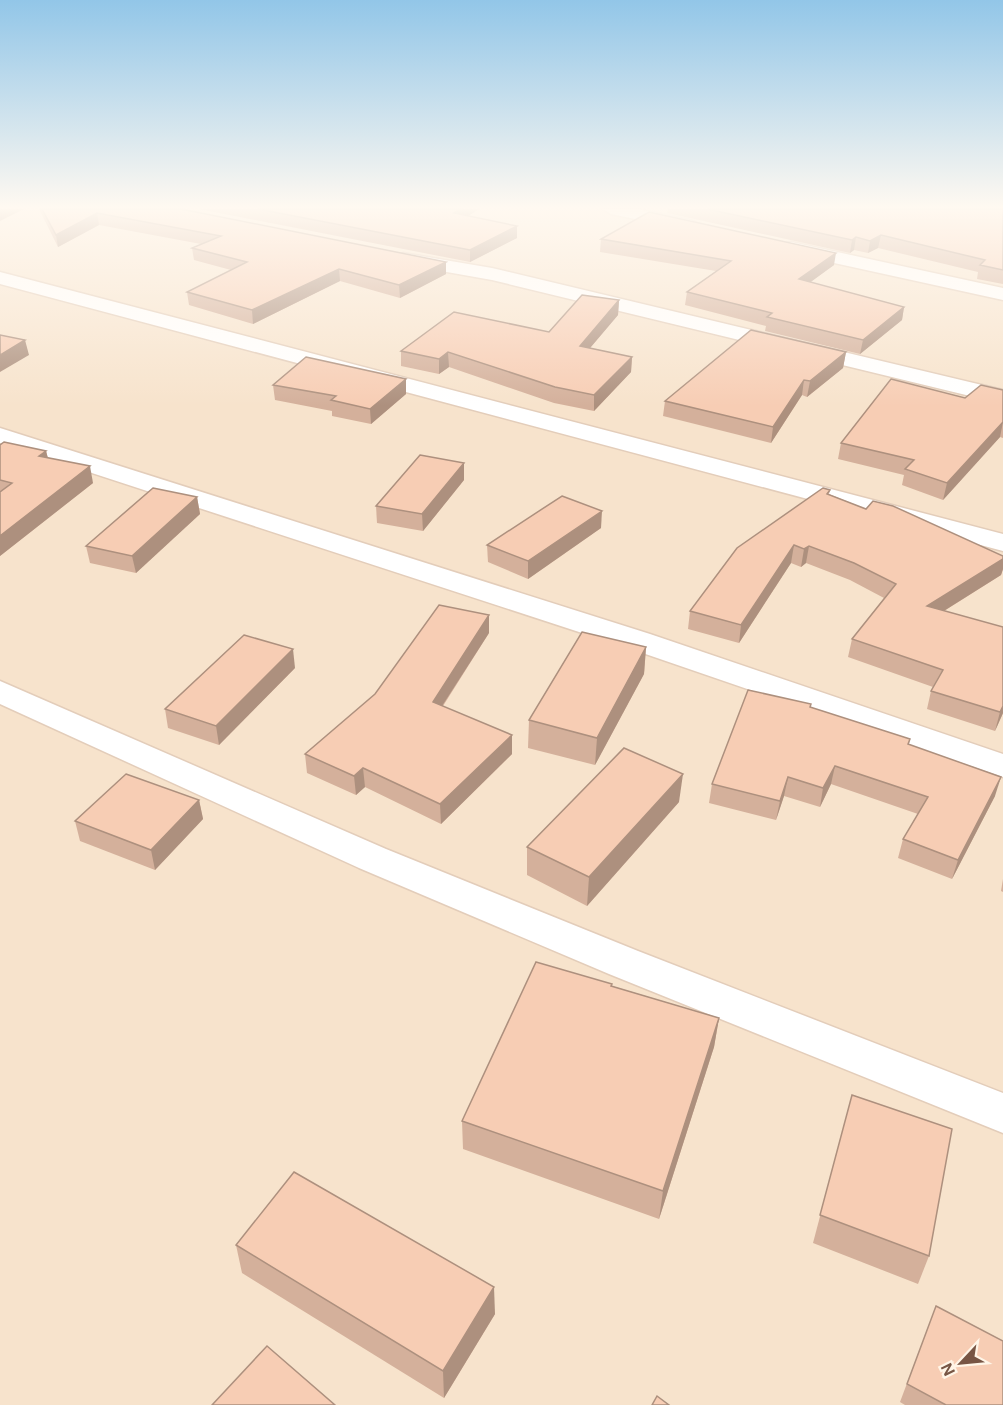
<svg xmlns="http://www.w3.org/2000/svg" width="1003" height="1405" viewBox="0 0 1003 1405" font-family="'DM Sans',sans-serif">
<rect width="100%" height="100%" fill="#fff1df"/>
<rect fill="#f7e3cc" x="0" y="209" width="1003" height="1196"/>
<g fill="none" stroke-linecap="round" stroke-linejoin="round">
<g stroke="#e3cdba" stroke-width="3">
<g id="minor">
<polygon points="603,209 638,209 694,221 697,225 688,230 611,214"/>
<polygon points="791,242 1003,288 1003,300 784,252 782,248 784,244"/>
<polygon points="403,253 492,268 1003,390 1003,404 492,280 396,263 394,259"/>
<polygon points="0,272 1003,534 1003,551 0,284"/>
<polygon points="0,428 650,634 1003,754 1003,777 628,648 0,443"/>
<polygon points="0,681 386,849 638,951 1003,1093 1003,1133 609,974 359,868 0,704"/>
</g>
</g>
<use href="#minor" fill="#fff" fill-rule="evenodd"/>
</g>
<g fill="#d4b09b">
<polygon points="39,209 181,209 446,262 446,274 400,298 340,281 253,324 189,305 187,292 231,270 194,260 192,248 201,244 99,225 58,247"/>
<polygon points="199,209 479,209 468,216 517,226 517,238 470,262"/>
<polygon points="668,209 1003,209 1003,284 977,279 978,272 878,248 868,253 854,250 850,253 667,213"/>
<polygon points="601,239 834,265 810,282 904,307 902,320 860,354 765,331 766,326 685,305 687,292 716,271 600,252"/>
<polygon points="619,300 618,315 590,348 632,357 631,372 594,411 554,403 449,367 439,374 401,366 401,351 549,332"/>
<polygon points="846,352 843,368 807,397 802,395 771,443 663,416 665,401"/>
<polygon points="273,385 406,394 371,424 332,416 332,411 275,400"/>
<polygon points="1003,390 1003,438 1000,437 943,500 902,485 904,475 838,459 841,443 965,398"/>
<polygon points="0,445 46,451 48,458 93,483 0,556"/>
<polygon points="464,480 423,531 377,523 376,506"/>
<polygon points="830,490 829,494 866,509 1003,556 1003,569 1001,575 944,611 1003,627 1003,713 995,731 927,709 931,691 933,687 848,657 852,639 884,598 850,580 806,563 801,567 791,563 739,643 688,629 690,611"/>
<polygon points="197,497 200,514 136,573 90,563 86,546"/>
<polygon points="601,528 528,579 488,562 487,545"/>
<polygon points="489,633 443,706 512,754 441,824 365,787 356,795 307,773 305,754"/>
<polygon points="646,647 644,674 595,765 528,748 529,720"/>
<polygon points="295,668 219,745 168,728 165,709"/>
<polygon points="810,707 910,739 909,744 995,796 952,879 898,858 903,839 918,814 831,784 820,807 784,796 776,820 709,803 712,784"/>
<polygon points="199,800 203,819 155,870 80,841 75,821"/>
<polygon points="679,802 587,906 527,875 527,847"/>
<polygon points="1003,879 1003,892 1001,891"/>
<polygon points="612,984 612,986 719,1018 714,1047 659,1219 463,1149 462,1121"/>
<polygon points="852,1095 929,1256 918,1284 813,1243"/>
<polygon points="236,1245 495,1314 444,1398 242,1273"/>
<polygon points="936,1306 1003,1405 905,1405 900,1402"/>
</g>
<g fill="#ad907e">
<polygon points="0,209 24,209 0,221"/>
<polygon points="460,209 479,209 454,225 454,213"/>
<polygon points="97,213 99,225 58,247 56,235"/>
<polygon points="517,226 517,238 470,262 470,250"/>
<polygon points="881,235 878,248 868,253 870,241"/>
<polygon points="856,237 854,250 850,253 852,240"/>
<polygon points="836,253 834,265 797,292 799,279"/>
<polygon points="446,262 446,274 400,298 399,285"/>
<polygon points="339,269 340,281 253,324 252,310"/>
<polygon points="619,300 618,315 579,361 580,346"/>
<polygon points="904,307 902,320 860,354 863,340"/>
<polygon points="25,340 29,355 0,372 0,355"/>
<polygon points="448,352 449,367 439,374 439,359"/>
<polygon points="846,352 843,368 807,397 810,381"/>
<polygon points="632,357 631,372 594,411 594,395"/>
<polygon points="406,379 406,394 371,424 370,409"/>
<polygon points="804,380 802,395 771,443 773,427"/>
<polygon points="1003,422 1000,437 943,500 947,483"/>
<polygon points="46,451 50,467 39,456"/>
<polygon points="464,463 464,480 423,531 422,514"/>
<polygon points="90,466 93,483 0,556 0,536"/>
<polygon points="197,497 200,514 136,573 132,556"/>
<polygon points="602,511 601,528 528,579 528,561"/>
<polygon points="794,545 791,563 739,643 741,625"/>
<polygon points="809,546 806,563 801,567 804,549"/>
<polygon points="1003,559 1003,569 1001,575 923,624 927,606"/>
<polygon points="489,615 489,633 433,720 433,702"/>
<polygon points="646,647 644,674 595,765 597,738"/>
<polygon points="293,649 295,668 219,745 216,726"/>
<polygon points="1003,706 1003,713 995,731 1000,712"/>
<polygon points="512,735 512,754 441,824 440,804"/>
<polygon points="835,766 831,784 820,807 823,788"/>
<polygon points="363,768 365,787 356,795 354,776"/>
<polygon points="683,774 679,802 587,906 589,877"/>
<polygon points="788,777 784,796 776,820 780,801"/>
<polygon points="1001,777 995,796 952,879 958,860"/>
<polygon points="199,800 203,819 155,870 151,850"/>
<polygon points="719,1018 714,1047 659,1219 663,1191"/>
<polygon points="494,1287 495,1314 444,1398 443,1371"/>
</g>
<g fill="#f7cdb4" stroke="#ad907e" stroke-width="1.5">
<polygon points="42,209 181,209 446,262 399,285 339,269 252,310 187,292 247,262 192,248 221,236 97,213 56,235"/>
<polygon points="258,209 460,209 454,213 517,226 470,250"/>
<polygon points="707,209 1003,209 1003,270 980,265 985,260 881,235 870,241 856,237 852,240"/>
<polygon points="649,212 836,253 799,279 904,307 863,340 767,317 772,313 687,292 731,261 601,239"/>
<polygon points="582,295 619,300 580,346 632,357 594,395 555,387 448,352 439,359 401,351 454,312 549,332"/>
<polygon points="751,330 846,352 810,381 804,380 773,427 665,401"/>
<polygon points="0,335 25,340 0,355"/>
<polygon points="306,357 406,379 370,409 331,400 336,396 273,385"/>
<polygon points="891,379 965,398 981,385 1003,390 1003,422 947,483 905,469 914,460 841,443"/>
<polygon points="4,442 46,451 39,456 90,466 0,536 0,492 12,483 0,480 0,445"/>
<polygon points="420,455 464,463 422,514 376,506"/>
<polygon points="153,488 197,497 132,556 86,546"/>
<polygon points="823,488 830,490 827,494 866,509 873,501 893,506 1003,556 1003,559 927,606 1003,627 1003,706 1000,712 931,691 943,670 852,639 896,584 854,563 809,546 804,549 794,545 741,625 690,611 737,548"/>
<polygon points="562,496 602,511 528,561 487,545"/>
<polygon points="439,605 489,615 433,702 512,735 440,804 363,768 354,776 305,754 375,694"/>
<polygon points="582,632 646,647 597,738 529,720"/>
<polygon points="244,635 293,649 216,726 165,709"/>
<polygon points="748,690 811,704 810,707 910,739 908,744 1001,777 958,860 903,839 928,797 835,766 823,788 788,777 780,801 712,784"/>
<polygon points="624,748 683,774 589,877 527,847"/>
<polygon points="126,774 199,800 151,850 75,821"/>
<polygon points="536,962 612,984 611,986 719,1018 663,1191 462,1121"/>
<polygon points="852,1095 952,1129 929,1256 820,1215"/>
<polygon points="294,1172 494,1287 443,1371 236,1245"/>
<polygon points="936,1306 1003,1341 1003,1405 946,1405 907,1384"/>
<polygon points="267,1346 335,1405 212,1405"/>
<polygon points="657,1396 669,1405 652,1405"/>
</g>
<linearGradient id="sky" x2="0" y2="1"><stop stop-color="#92c6e8"/><stop offset="0.51" stop-color="#fff9f1"/><stop offset="1" stop-color="#fff9f1" stop-opacity="0"/></linearGradient>
<rect width="1003" height="406" fill="url(#sky)"/>
<g transform="translate(961 1363) rotate(244)" stroke="#fff5e7" stroke-width="4.5" paint-order="stroke">
<path d="M0-4.5L10 22L0 15L-10 22Z" fill="#775544"/>
<text y="-9" font-size="16" font-weight="bold" text-anchor="middle" fill="#775544">N</text>
</g>
</svg>
